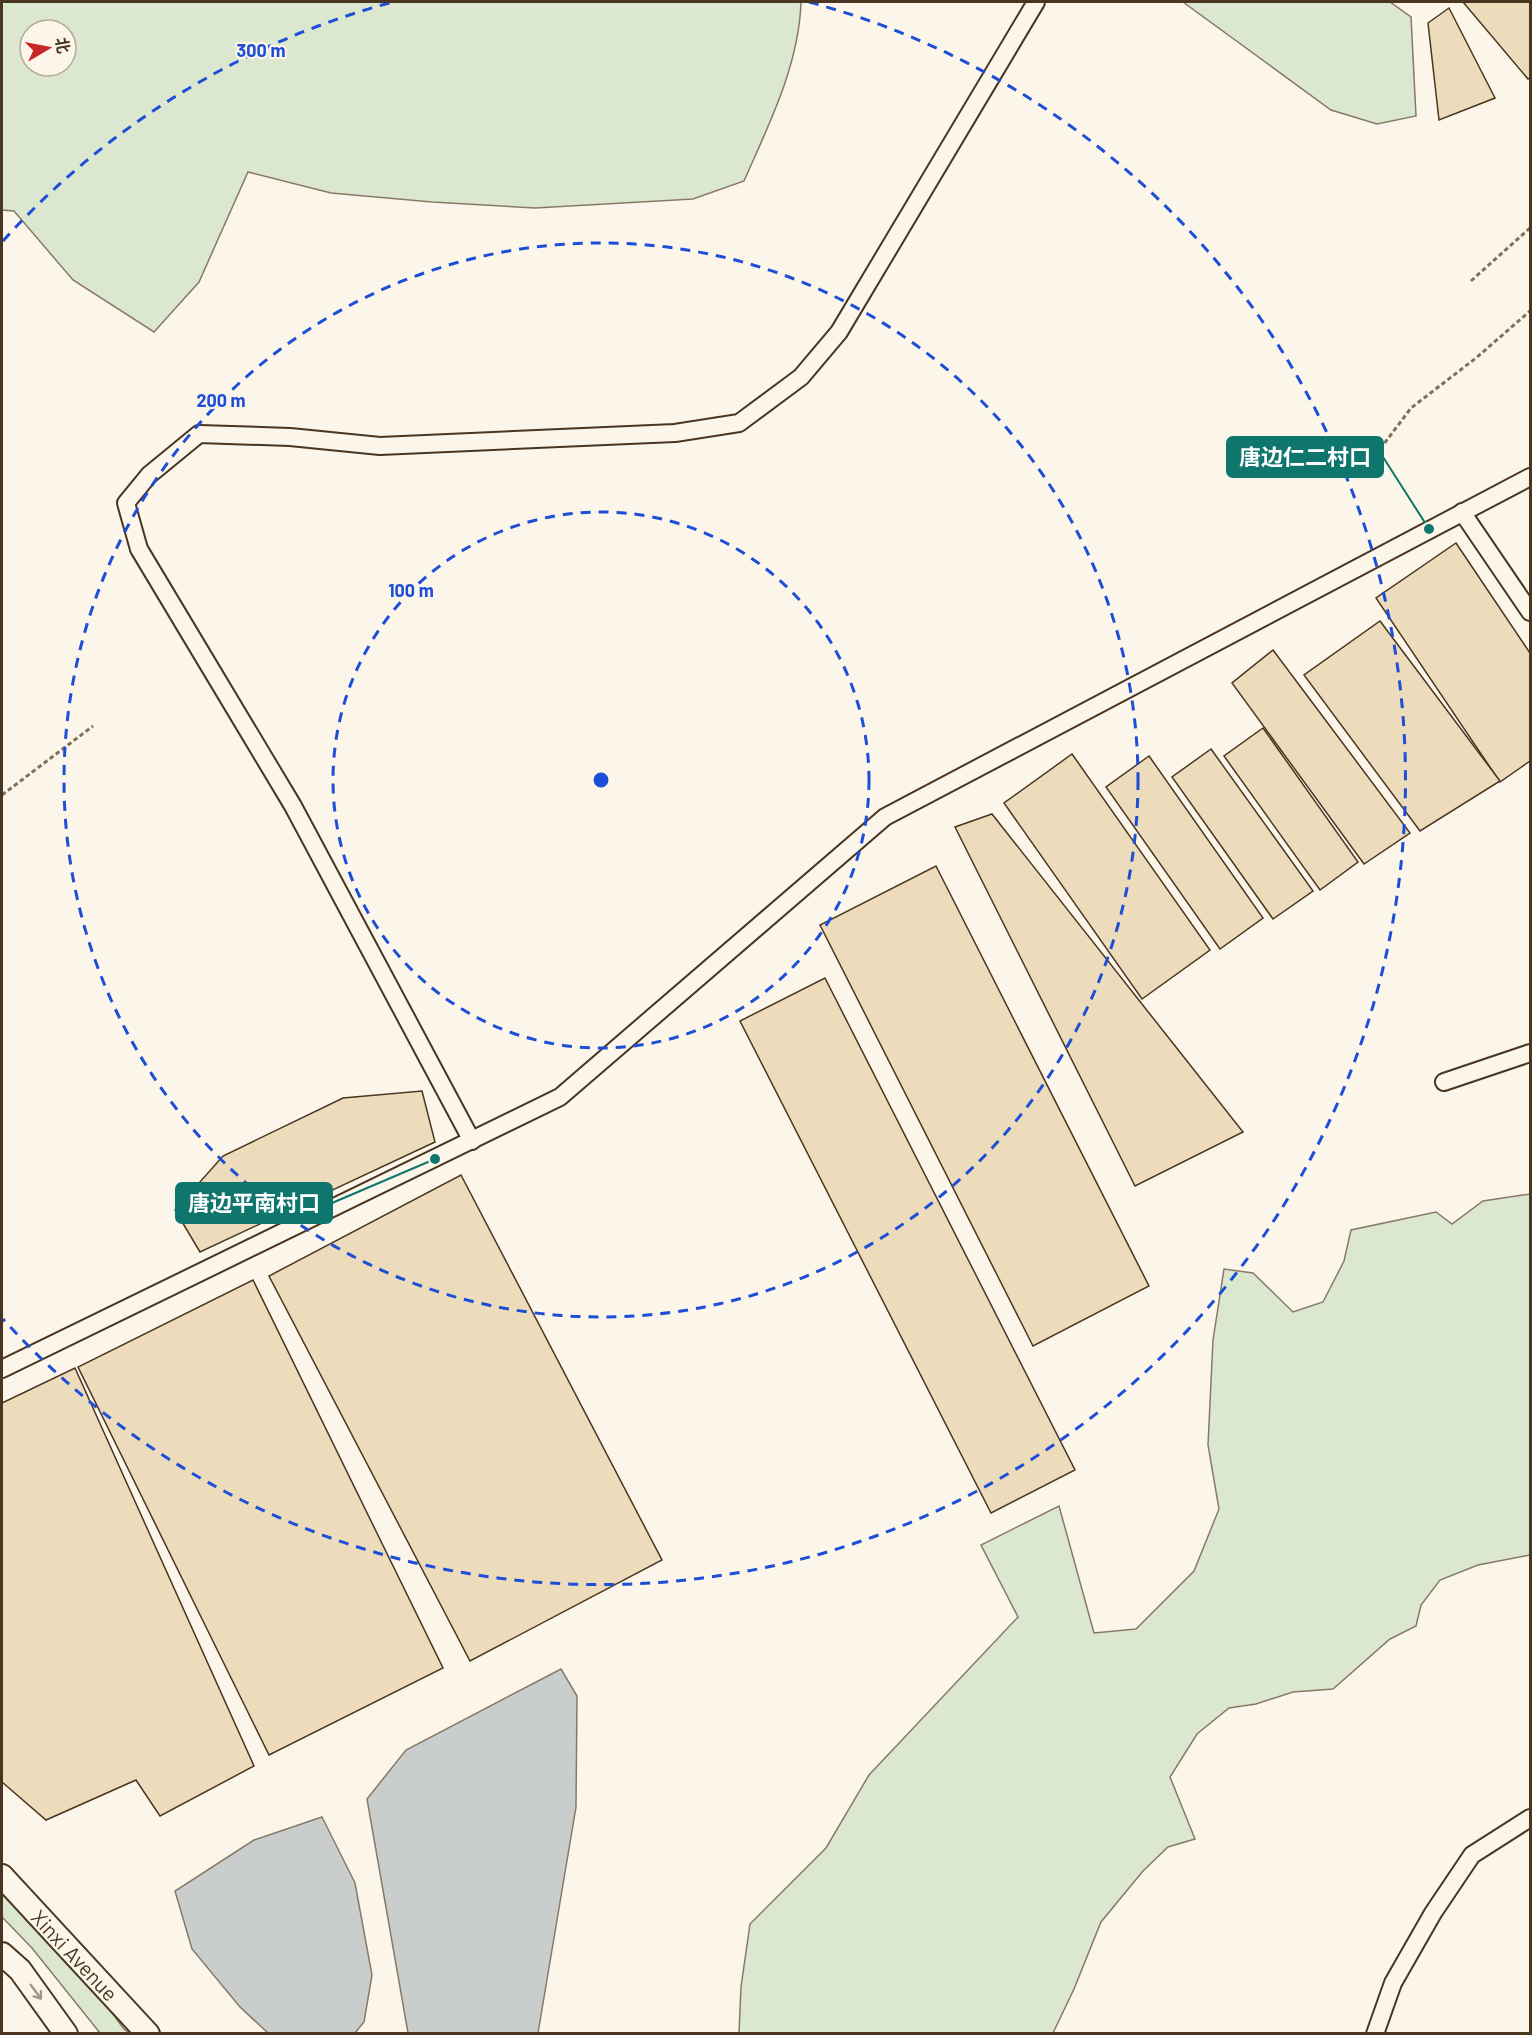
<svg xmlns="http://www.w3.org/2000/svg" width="1532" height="2035" viewBox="0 0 1532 2035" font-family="Barlow,'Noto Sans SC',sans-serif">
<rect width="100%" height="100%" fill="#fbf6e9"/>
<g fill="#dce7d0" stroke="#887966" stroke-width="1.5" fill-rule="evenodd">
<path d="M2,2h799c-2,63 -32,122 -57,179l-51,18 -158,9 -103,-6 -101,-9 -83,-21 -49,110 -45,50 -81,-52 -59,-69 -12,-1zM30,30h36v36h-36z"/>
<polygon points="1183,2 1390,2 1411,17 1416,116 1377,124 1331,110"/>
<polygon points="1530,1194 1530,1555 1478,1565 1440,1580 1421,1605 1416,1626 1390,1639 1333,1689 1293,1692 1256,1704 1229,1708 1197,1734 1170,1777 1195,1839 1168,1847 1143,1871 1101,1922 1074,1989 1053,2033 739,2033 741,1987 750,1924 826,1848 869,1775 1018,1617 981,1545 1059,1506 1094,1633 1136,1629 1194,1571 1219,1509 1208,1445 1213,1340 1224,1269 1253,1273 1293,1312 1323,1302 1344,1261 1351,1230 1436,1212 1452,1224 1483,1201"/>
<polygon points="2,1894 47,1937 68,1965 87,1983 111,2011 123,2028 129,2033 100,2033 32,1948 2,1917"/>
</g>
<g fill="#c9cecd" stroke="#887966" stroke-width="1.5">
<polygon points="561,1669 577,1696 576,1807 538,2033 408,2033 367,1799 406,1750"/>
<polygon points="322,1817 355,1883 372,1975 364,2022 355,2033 268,2033 240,2007 192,1949 175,1891 254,1840"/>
</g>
<g fill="#ecdcbc" stroke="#4a3520" stroke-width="1.5">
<polygon points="1463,2 1530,2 1530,78 1528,79"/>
<polygon points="1449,8 1495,98 1439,120 1428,23"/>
<polygon points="1456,543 1530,653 1530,761 1500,782 1376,598"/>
<polygon points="1380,621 1500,781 1420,831 1304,675"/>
<polygon points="1273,650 1410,833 1364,864 1232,683"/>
<polygon points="1263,728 1358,862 1320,890 1224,756"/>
<polygon points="1211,749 1313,891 1273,919 1172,777"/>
<polygon points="1072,754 1210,950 1142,999 1004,803"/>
<polygon points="1149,756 1263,918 1220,949 1106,787"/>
<polygon points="992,814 1243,1132 1135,1186 955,827"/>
<polygon points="936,866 1149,1286 1033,1346 820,925"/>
<polygon points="825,978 1075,1470 991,1513 740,1021"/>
<polygon points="422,1091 435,1142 200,1252 175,1210 223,1156 343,1098"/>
<polygon points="461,1175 662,1560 470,1661 269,1276"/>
<polygon points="253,1280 443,1668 269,1755 78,1367"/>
<polygon points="75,1368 254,1766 160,1816 136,1780 46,1820 2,1782 2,1403"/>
</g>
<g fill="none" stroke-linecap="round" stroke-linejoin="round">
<g stroke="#4a3520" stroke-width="20">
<g id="street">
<polyline points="1462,512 1530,612"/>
<polyline points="1444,1082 1530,1053"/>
<polyline points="472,1141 293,806 139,549 126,503 149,475 199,434 290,437 380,446 675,433 739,423 801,377 839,332 1036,2"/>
<polyline points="2,1369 560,1097 885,817 1530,477"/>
<polyline points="1375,2034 1393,1983 1433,1913 1472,1855 1530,1818"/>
</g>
</g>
<g stroke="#4a3520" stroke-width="26">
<g id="secondary">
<polyline points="2,1876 148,2034"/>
<polyline points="2,1954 20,1970 66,2034"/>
</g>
</g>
<g stroke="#7f6f5c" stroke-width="3" stroke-dasharray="4.5 3" stroke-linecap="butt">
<polyline points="1471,281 1530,228"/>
<polyline points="1362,473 1411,408 1476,358 1530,311"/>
<polyline points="2,795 93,726"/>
</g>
<use href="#street" stroke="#fbf6e9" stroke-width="16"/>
<use href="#secondary" stroke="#fbf6e9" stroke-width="22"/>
</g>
<defs><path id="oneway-shaft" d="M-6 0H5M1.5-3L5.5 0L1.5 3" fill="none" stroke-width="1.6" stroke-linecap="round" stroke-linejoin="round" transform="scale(1.5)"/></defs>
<use stroke="#a29684" href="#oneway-shaft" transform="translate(36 1992) rotate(54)"/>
<g fill="none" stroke="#1d4ed8" stroke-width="3" stroke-dasharray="10 8">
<circle cx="601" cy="780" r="268"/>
<circle cx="601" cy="780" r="537"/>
<path d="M3 241A805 805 0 0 1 393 2M809 2A805 805 0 1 1 3 1319"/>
</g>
<g text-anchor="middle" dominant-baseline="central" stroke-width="4.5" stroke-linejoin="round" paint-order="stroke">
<g font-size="21" fill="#4a3520" stroke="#fbf6e9">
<text transform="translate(75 1955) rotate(47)">Xinxi Avenue</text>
</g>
</g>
<circle cx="601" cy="780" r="9" fill="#1d4ed8" stroke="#fbf6e9" stroke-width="3"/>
<g font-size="18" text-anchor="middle" font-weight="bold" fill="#1d4ed8" stroke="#fbf6e9" stroke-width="4.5" stroke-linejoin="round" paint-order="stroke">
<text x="261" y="57">300 m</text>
<text x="221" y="407">200 m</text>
<text x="411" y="597">100 m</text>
</g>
<path fill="none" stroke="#0f766e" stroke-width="2" d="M1429 529L1383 457M435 1159L332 1203"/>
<g fill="#0f766e" stroke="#fbf6e9" stroke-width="2">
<circle cx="1429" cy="529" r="6"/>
<circle cx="435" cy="1159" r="6"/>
</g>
<g fill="#0f766e" stroke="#0f766e" stroke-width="2">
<rect x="1227" y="437" width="156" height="40" rx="6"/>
<rect x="176" y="1183" width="156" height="40" rx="6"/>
</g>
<g font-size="22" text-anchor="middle" font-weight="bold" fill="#fff">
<text x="1305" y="465">唐边仁二村口</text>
<text x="254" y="1211">唐边平南村口</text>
</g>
<rect width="1532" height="2035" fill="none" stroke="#4a3520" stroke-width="6"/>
<g transform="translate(48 48) rotate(80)"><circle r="28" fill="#fbf6e9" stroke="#b4a999" stroke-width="1.5"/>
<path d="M0-4.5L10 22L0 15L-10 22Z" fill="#c62828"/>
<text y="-9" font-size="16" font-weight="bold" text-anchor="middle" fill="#4a3520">北</text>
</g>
</svg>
